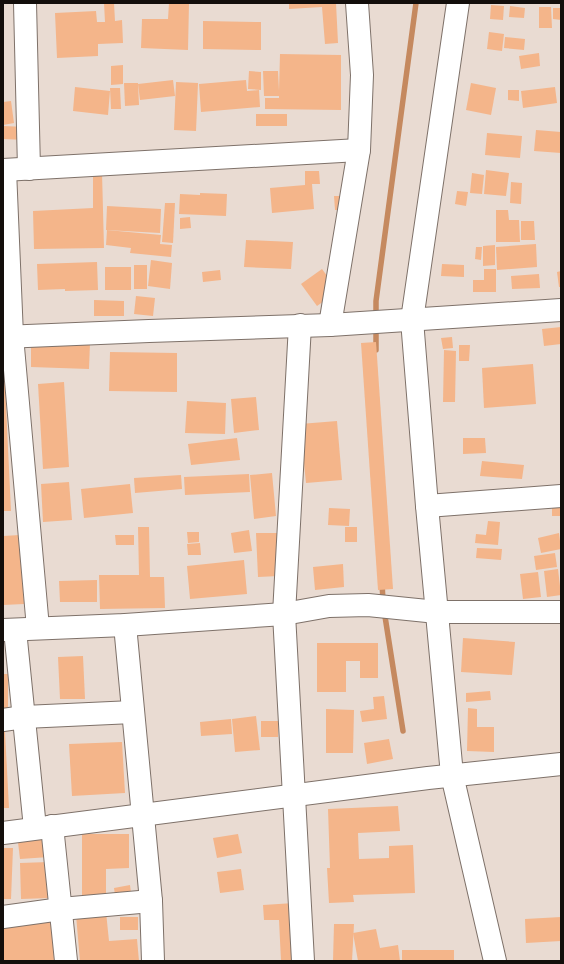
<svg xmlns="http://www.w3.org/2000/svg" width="564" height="964" viewBox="0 0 564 964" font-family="'DejaVu Sans',sans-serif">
<rect width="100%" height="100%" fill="#e9dbd2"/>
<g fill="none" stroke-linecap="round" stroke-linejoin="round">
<g stroke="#c5895f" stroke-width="5.5">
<polyline points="376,318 376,301 416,3"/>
<polyline points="376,327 376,350"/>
<polyline points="382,582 383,602"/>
<polyline points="384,610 403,731"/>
</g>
</g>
<g fill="#f4b58a">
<polygon points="104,3 114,3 115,21 122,20 123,43 98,44 98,56 57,58 55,13 96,11 97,22 105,22"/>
<polygon points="169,3 189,3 188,50 141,48 142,19 168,19"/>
<polygon points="289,3 336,3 338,43 325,44 322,7 289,9"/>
<polygon points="491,5 504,6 503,20 490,19"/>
<polygon points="510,6 525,8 524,18 509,17"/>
<polygon points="539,7 551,7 552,28 539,28"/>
<polygon points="553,8 561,8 561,20 553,19"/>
<polygon points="203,21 261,22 261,50 203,49"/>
<polygon points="489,32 504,34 502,51 487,49"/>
<polygon points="505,37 525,39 524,50 504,48"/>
<polygon points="539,53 540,66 521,69 519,56"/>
<polygon points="280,54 341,55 341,110 265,109 265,98 279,98 279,96 264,96 263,71 278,71 279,91"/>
<polygon points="123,65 123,84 111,85 111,66"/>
<polygon points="249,71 261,72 261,90 248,89"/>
<polygon points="173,80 175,96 140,100 138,84"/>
<polygon points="246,80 247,91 259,90 260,107 201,112 199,84"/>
<polygon points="176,82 198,83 196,131 174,130"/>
<polygon points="124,83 138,83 139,105 125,106"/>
<polygon points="471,83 496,88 491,115 466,110"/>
<polygon points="75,87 110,91 108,115 73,111"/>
<polygon points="555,87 557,103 523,108 521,91"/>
<polygon points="110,88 120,88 121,109 111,109"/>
<polygon points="508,90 519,90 519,101 508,100"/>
<polygon points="11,101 14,123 3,125 3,102"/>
<rect x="256" y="114" width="31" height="12"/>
<polygon points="3,126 26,127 26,140 3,139"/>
<polygon points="536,130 561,132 561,153 534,151"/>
<polygon points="487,133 522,136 520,158 485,155"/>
<polygon points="486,170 509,173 506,196 484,194"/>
<polygon points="305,171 319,171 320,184 312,184 314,209 272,213 270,188 305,185"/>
<polygon points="93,172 102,172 104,248 34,249 33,211 93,208"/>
<polygon points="472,173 484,175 482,194 470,193"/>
<polygon points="511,182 522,183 521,204 510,203"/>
<polygon points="457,191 468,192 466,206 455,204"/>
<polygon points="200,193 227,194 226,216 179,214 180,194 200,195"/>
<polygon points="334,196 344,196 344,210 335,210"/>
<polygon points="165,203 175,203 173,243 162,242"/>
<polygon points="107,206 161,209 160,233 106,230"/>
<polygon points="496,210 508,210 509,220 519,220 520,242 496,242"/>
<polygon points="190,217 191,228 180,229 180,218"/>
<polygon points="521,221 534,221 535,240 521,240"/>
<polygon points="107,230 161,235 160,244 172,245 171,257 130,253 131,248 106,245"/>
<polygon points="246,240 293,242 291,269 244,267"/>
<polygon points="536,244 537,267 497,270 496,247"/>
<polygon points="495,245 495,265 483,266 483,246"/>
<polygon points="476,247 482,247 481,260 475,259"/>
<polygon points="151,260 172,263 170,289 148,286"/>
<polygon points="97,262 98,290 65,291 65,289 38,290 37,264"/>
<polygon points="442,264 464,265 464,277 441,276"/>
<rect x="134" y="265" width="13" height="24"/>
<rect x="105" y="267" width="26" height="23"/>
<polygon points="322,269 338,291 317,306 301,284"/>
<polygon points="484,269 496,269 496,292 473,292 473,280 484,280"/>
<polygon points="220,270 221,280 203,282 202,272"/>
<polygon points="561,271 561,287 559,287 557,272"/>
<polygon points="539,274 540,288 512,289 511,276"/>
<polygon points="136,296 155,298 153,316 134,314"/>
<polygon points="94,300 124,301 124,316 94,316"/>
<polygon points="561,327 561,344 544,346 542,329"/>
<polygon points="452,337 453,348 443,349 441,338"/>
<polygon points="31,342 90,343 89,369 31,367"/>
<polygon points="376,342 393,589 378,590 361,343"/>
<polygon points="459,345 470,345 469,361 459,361"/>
<polygon points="444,350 456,351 455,402 443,402"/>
<polygon points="110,352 177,353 177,392 109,391"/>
<polygon points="3,363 4,363 11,511 3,511"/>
<polygon points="533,364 536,404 484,408 482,368"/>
<polygon points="64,382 69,467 43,469 38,384"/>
<polygon points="256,397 259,430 234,433 231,399"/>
<polygon points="187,401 226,403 225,434 185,433"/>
<polygon points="337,421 342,480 306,483 300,424"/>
<polygon points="237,438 240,460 191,465 188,444"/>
<polygon points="463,438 485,438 486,453 463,454"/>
<polygon points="482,461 524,465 522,479 480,476"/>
<polygon points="272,473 276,516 254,519 250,475"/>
<polygon points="249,474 250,492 185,495 184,477"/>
<polygon points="181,475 182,489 135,493 134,478"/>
<polygon points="69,482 72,520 43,522 41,484"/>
<polygon points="130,484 133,513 84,518 81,489"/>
<rect x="552" y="504" width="9" height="12"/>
<polygon points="329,508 350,509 349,526 328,525"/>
<polygon points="488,521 500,522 498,545 475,543 476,534 486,535"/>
<polygon points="138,527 149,527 150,577 164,577 165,608 100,609 99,575 139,575"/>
<rect x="345" y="527" width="12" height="15"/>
<polygon points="249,530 252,551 234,553 231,533"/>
<polygon points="187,532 199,532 199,542 188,543"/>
<polygon points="256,533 278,533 279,576 258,577"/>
<polygon points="559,533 561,549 541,553 538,538"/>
<polygon points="20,535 24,604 3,605 3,536"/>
<polygon points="115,535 134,535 134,545 116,545"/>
<polygon points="200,543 201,555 188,555 187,544"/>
<polygon points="477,548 502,549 501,560 476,558"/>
<polygon points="555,553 557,567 536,570 534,556"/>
<polygon points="244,560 247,594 190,599 187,566"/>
<polygon points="343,564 344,587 315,590 313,567"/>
<polygon points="558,569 561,595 547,597 544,571"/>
<polygon points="538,572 541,597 523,599 520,574"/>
<polygon points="97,580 97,602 60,602 59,581"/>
<polygon points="463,638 515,642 512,675 461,672"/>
<polygon points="317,643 378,643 378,678 360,678 360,661 346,661 346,692 317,692"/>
<polygon points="83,656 85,699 60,699 58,657"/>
<rect x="3" y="674" width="5" height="38"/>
<polygon points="490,691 491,700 466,702 466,693"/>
<polygon points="384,696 387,719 362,722 360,711 374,709 373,697"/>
<polygon points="468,708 477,709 477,727 494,727 494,752 467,751"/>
<polygon points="326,709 354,710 353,753 326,753"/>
<polygon points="256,716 260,750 235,752 232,719"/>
<polygon points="231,719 232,734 201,736 200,722"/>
<rect x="261" y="721" width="17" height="16"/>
<polygon points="3,732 5,732 9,808 3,808"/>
<polygon points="389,739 393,759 367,764 364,743"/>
<polygon points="122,742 125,793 72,796 69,744"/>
<polygon points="398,806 400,831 358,833 359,859 389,858 389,846 413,845 415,893 353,895 354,902 329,903 327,868 330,868 328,809"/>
<polygon points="47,832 49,857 20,859 17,834"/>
<polygon points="82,834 129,834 129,868 106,869 106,896 82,895"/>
<polygon points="238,834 242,853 217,858 213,838"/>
<polygon points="3,848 13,848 11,899 3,899"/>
<polygon points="49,862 50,898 21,899 20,863"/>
<polygon points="241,869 244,890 220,893 217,872"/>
<polygon points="130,885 131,893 115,895 114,888"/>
<polygon points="294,903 292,961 281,961 279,920 264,920 263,905"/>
<polygon points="106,912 109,941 137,939 139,961 80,961 76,915"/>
<rect x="120" y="917" width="18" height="13"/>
<polygon points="561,917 561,941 526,943 525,919"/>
<polygon points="52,919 54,961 3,961 3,921"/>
<polygon points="334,924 354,924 352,961 333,961"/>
<polygon points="376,929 380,948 398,945 400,961 358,961 353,933"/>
<rect x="402" y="950" width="52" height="11"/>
</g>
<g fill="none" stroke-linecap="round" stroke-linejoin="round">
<g stroke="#7e7169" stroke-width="24">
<g id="minor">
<polyline points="25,3 29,169"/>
<polyline points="458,3 412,320 427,506 452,775 495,961"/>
<polyline points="3,170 359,150"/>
<polyline points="5,170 12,336 38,628"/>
<polyline points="300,325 284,614 303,961"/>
<polyline points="330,325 359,150 362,75 357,3"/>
<polyline points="3,337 149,331 330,325 561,310"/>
<polyline points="427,506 561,496"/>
<polyline points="125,625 151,901 153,961"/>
<polyline points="3,630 125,625 284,614 329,606 368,605 437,612 561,612"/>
<polyline points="15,630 35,828"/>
<polyline points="3,720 24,717 133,712"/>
<polyline points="52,826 66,961"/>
<polyline points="3,917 61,909 151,901"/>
</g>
</g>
<g stroke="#7e7169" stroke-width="24">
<polyline id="primary" points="3,833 428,778 561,764"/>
</g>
<use href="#minor" stroke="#fff" stroke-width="22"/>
<use href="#primary" stroke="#fff" stroke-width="22"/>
</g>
<rect width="564" height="964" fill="none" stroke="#130e0b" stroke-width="8"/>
</svg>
